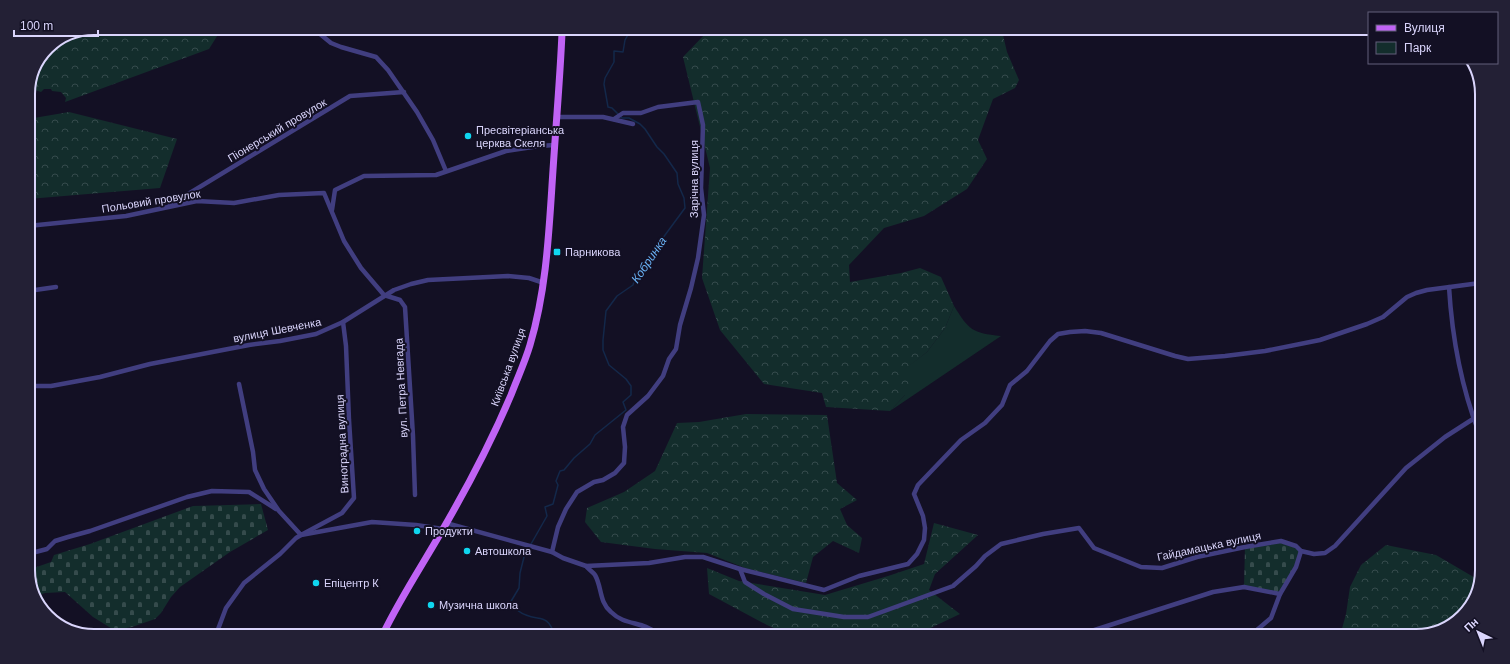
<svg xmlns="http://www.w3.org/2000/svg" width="1510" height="664" viewBox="0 0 1510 664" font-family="Arial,sans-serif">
<defs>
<pattern id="forest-crowns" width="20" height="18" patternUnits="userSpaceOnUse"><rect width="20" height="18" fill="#132d2c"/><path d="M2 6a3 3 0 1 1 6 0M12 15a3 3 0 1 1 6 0" fill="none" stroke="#354b4c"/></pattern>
<pattern id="cemetery-stones" width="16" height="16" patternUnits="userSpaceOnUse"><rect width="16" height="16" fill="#132d2c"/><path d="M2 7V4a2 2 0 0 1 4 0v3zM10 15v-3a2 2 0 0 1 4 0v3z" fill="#354b4c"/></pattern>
</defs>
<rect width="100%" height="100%" fill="#131024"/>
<path fill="#132d2c" d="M954,306c15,24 18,27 47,30l-111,75 15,-16 -2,-25 24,-18 18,-24z"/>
<g fill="url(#forest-crowns)">
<polygon points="69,33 219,33 209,49 65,102 66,98 61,92 52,91 51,89 44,89 41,92 29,88 48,47"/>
<polygon points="706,33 1003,33 1003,35 1007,52 1019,80 1015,88 993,99 978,140 987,159 967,189 924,216 884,228 849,265 850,282 901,273 920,268 941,277 954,306 945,328 927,352 904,370 910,379 905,395 890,411 826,407 822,393 764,384 720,330 702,278 710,168 683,57"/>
<polygon points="69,112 177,139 160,188 28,199 28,119"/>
<polygon points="746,414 827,415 837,483 857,500 840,509 847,525 862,538 859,553 833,541 813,557 806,583 745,568 707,553 655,549 601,542 585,522 587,508 624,492 655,471 677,423 699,422"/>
<polygon points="934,523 978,535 935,574 929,590 960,614 918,634 787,634 767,625 709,594 707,568 739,581 825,595 888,576 924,564"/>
<polygon points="1386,545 1436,555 1477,579 1477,595 1453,625 1416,636 1340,636 1346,614 1350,587 1361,565"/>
</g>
<g fill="url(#cemetery-stones)">
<polygon points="261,504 268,530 230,552 180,587 171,597 161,613 155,619 132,627 114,630 93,617 65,592 45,593 36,596 28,574 28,570 51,562 54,555 90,544 193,506"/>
<polygon points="1281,541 1301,551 1296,567 1280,594 1244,587 1245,547"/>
</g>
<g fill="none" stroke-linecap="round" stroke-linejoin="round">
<g stroke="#13284a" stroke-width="1.5">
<polyline points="531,544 547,516 545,507 553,504 558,485 556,481 560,471 564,470 574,458 590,444 595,435 626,410 623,402 631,395 631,386 626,379 609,365 603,350 603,340 606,311 617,296 633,285 637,273 685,208 684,198 678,184 677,173 664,154 657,147 645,129 640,124 629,118 622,118 612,108 608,107 604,84 605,78 614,62 614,51 623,52 625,40 629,33"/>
<path d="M529,547l-5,10 -4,16 -1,15 -9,15c5,5 9,10 16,12 14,6 21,-1 28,18"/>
</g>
<g stroke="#413e80" stroke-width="4.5">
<polyline points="320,34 331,43 341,47 376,57 388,70 417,112 433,140 446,171"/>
<polyline points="556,117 603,117 633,124"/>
<polyline points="170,205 350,96 404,92"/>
<polyline points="332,210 335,190 364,176 436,175 506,151 539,146 555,145"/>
<polyline points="28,226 126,216 197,201 234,203 279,195 324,193 344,241 361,268 384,295 400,300 405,307 413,436 415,495"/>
<path d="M1449,287c3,50 12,99 30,146"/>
<polyline points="28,291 56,287"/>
<polyline points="239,384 253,452 255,470 264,489 279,511 301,535 342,513 354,498 349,420 346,346 343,322"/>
<polyline points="28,386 51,386 100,377 150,364 249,345 280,341 316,334 343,322 394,290 411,284 428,280 508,276 529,278 544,283"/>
<polyline points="446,523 552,552 563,558 586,566 649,563 685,557 703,557 740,569 745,582 764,594 793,609 844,617 868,617 953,586 976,566 985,556 1001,544 1043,534 1079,528 1094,548 1141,567 1162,568 1197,557 1245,547 1281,541 1296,546 1301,551 1314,554 1325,553 1335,546 1406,468 1445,437 1473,419 1479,417"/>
<polyline points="552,552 558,527 566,509 577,492 594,482 603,480 615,473 624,463 625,447 623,427 627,415 648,396 663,376 669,359 676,349 680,325 691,288 698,258 704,215 701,188 703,125 698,102 658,107 641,113 623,113 614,119"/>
<polyline points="28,554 47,549 55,541 68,537 90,531 187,497 212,491 249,492 276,509"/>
<path d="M586,566c2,3 7,6 9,9 7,12 4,27 16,37 14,14 32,9 45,21"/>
<polyline points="740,569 824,590 859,576 908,564 917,554 924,540 925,528 923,516 914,494 918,485 961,440 985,423 1002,405 1010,385 1027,371 1050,341 1058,334 1070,332 1085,331 1101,333 1175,356 1188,359 1225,356 1265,351 1320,340 1367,324 1383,317 1407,297 1416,293 1427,290 1480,283"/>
<polyline points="217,632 226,608 244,583 280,554 296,538 301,535 372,522 416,525 443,529"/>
<polyline points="1079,635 1213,592 1244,587 1280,594 1296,567 1301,551"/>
<polyline points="1251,635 1271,618 1280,594"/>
</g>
<path stroke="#c063f5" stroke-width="7" d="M384,632c17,-35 39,-68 59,-103 25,-43 48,-87 68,-134 6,-16 14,-33 19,-50 17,-57 19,-116 23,-175 3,-46 7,-91 9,-137"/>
</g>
<g fill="#0fd6ef" stroke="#131024" stroke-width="1.5">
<circle cx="468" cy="136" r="4"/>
<rect x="553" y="248" width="8" height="8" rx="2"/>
<circle cx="417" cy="531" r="4"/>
<circle cx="467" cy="551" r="4"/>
<circle cx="316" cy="583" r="4"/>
<circle cx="431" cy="605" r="4"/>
</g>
<g text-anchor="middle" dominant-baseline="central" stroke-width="4" stroke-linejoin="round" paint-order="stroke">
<g font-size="11" fill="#dad5fc" stroke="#131024">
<text transform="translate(277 130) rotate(-31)">Піонерський провулок</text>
<text transform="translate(694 179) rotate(-90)">Зарічна вулиця</text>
<text transform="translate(151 201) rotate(-9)">Польовий провулок</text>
<text transform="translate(277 330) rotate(-11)">вулиця Шевченка</text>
<text transform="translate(508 367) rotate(-70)">Київська вулиця</text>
<text transform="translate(401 388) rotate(-93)">вул. Петра Невгада</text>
<text transform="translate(342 444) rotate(-93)">Виноградна вулиця</text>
<text transform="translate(1209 546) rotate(-12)">Гайдамацька вулиця</text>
</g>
<g font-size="11" fill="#dad5fc" stroke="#131024" text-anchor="start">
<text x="476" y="130">Пресвітеріанська<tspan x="476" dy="13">церква Скеля</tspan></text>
<text x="565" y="252">Парникова</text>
<text x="425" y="531">Продукти</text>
<text x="475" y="551">Автошкола</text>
<text x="324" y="583">Епіцентр К</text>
<text x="439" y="605">Музична школа</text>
</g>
<g font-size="12" font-style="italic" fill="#6ab3f6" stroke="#131024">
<text transform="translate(649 260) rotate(-56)">Кобринка</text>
</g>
</g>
<path d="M0 0H1510V664H0ZM94 35H1416A59 59 0 0 1 1475 94V570A59 59 0 0 1 1416 629H94A59 59 0 0 1 35 570V94A59 59 0 0 1 94 35Z" fill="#232035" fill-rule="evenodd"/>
<path fill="none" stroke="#dad5fc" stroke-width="2" d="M94 35H1416A59 59 0 0 1 1475 94V570A59 59 0 0 1 1416 629H94A59 59 0 0 1 35 570V94A59 59 0 0 1 94 35Z"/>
<rect x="1368" y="12" width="130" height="52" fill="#131024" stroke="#635f7a"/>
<rect x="1376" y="25" width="20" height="6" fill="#c063f5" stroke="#635f7a"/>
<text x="1404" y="32" font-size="12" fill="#dad5fc">Вулиця</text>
<rect x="1376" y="42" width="20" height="12" fill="#132d2c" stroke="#635f7a"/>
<text x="1404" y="52" font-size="12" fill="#dad5fc">Парк</text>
<g transform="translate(1478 632) rotate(317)" stroke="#131024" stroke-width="3" paint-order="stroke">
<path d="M0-3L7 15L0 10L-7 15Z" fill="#dad5fc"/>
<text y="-6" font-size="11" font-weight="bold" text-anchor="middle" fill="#dad5fc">Пн</text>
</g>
<path d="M14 30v6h84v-6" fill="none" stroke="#dad5fc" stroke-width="2"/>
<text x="20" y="30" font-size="12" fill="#dad5fc" stroke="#131024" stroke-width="3" paint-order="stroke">100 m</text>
</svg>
